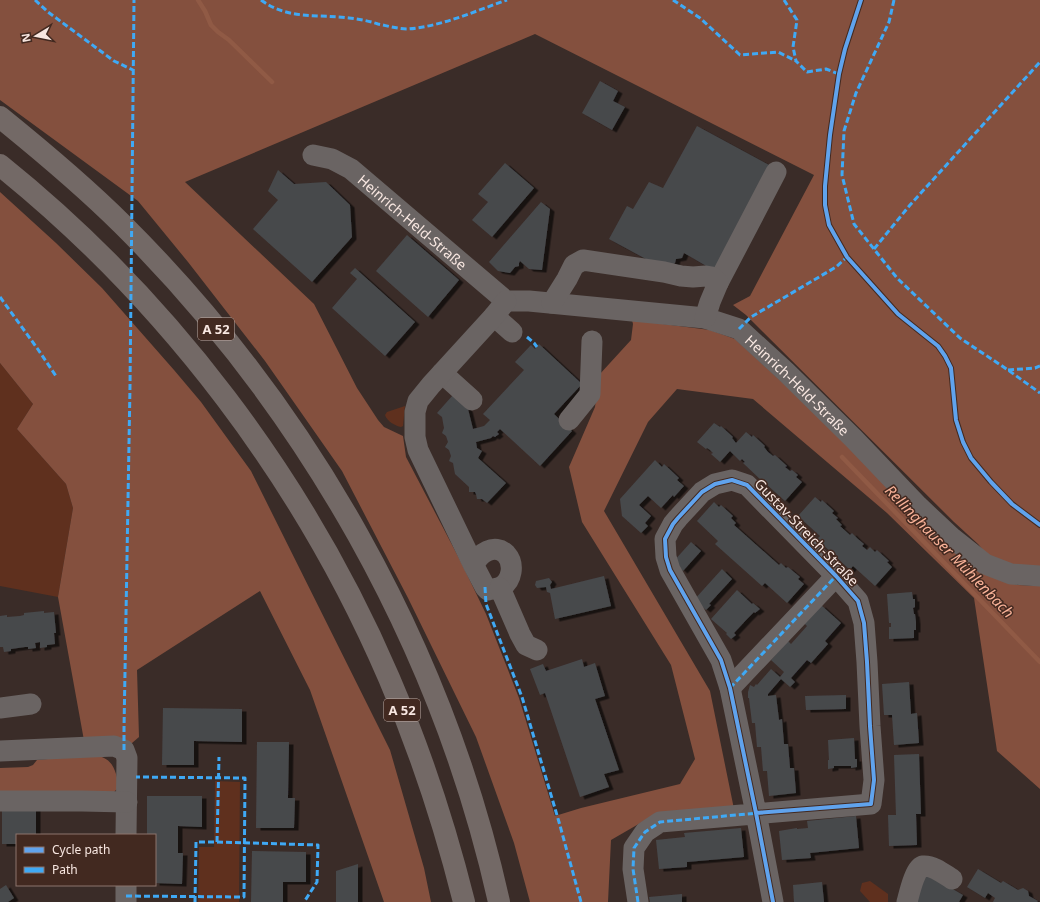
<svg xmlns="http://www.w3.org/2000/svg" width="1040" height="902" viewBox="0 0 1040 902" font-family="'Noto Sans',sans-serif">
<defs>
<filter id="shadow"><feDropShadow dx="4.5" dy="2.5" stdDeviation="0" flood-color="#0009"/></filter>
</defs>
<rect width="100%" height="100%" fill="#3a2c28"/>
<g fill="#5f301e">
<polygon points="0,363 33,404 17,429 66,484 73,508 58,597 0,586"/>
<path d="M405,406l-2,20 -2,1c-6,-1 -14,-6 -16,-12l2,-3z"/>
<polygon points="215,781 240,782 239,902 198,902 199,847 214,847"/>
<polygon points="870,881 888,894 888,902 870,902 860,891 862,883"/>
</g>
<g fill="#84503e">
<polygon points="0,0 1040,0 1040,569 1032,570 989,557 978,544 954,522 746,315 733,305 750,296 814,175 535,34 185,182 314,304 357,388 378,420 384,427 403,436 406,457 461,562 486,614 519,698 555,816 581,808 680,784 695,759 671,665 582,522 569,467 595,407 599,375 631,340 633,324 632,320 710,330 735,339 997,579 1018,585 1040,586 1040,789 997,751 974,598 887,513 753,399 677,389 648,422 604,511 710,691 734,809 649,818 611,840 608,902 530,902 514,843 476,737 408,598 342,471 265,361 188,262 138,201 0,100"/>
<polygon points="0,192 56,243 102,288 174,370 201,402 251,471 390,750 424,868 431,902 384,902 310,690 260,591 137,670 139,737 125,749 85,746 58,597 73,508 66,484 17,429 33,404 0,363"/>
<path d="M81,756c7,1 18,-1 23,2 11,5 13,19 15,29l-8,8h-111v-27l28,-1 5,-2 4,-5z"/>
</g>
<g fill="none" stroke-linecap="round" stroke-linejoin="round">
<g stroke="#905a45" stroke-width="4.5">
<polyline points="198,0 205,11 211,25 218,32 229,40 272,82"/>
<polyline points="842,457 1040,662"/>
</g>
</g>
<g fill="#47494c" filter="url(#shadow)">
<polygon points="600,81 618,91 613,101 625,107 612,130 582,113"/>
<polygon points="697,126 771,166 715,271 684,253 682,258 676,259 675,263 671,266 657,265 609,239 627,206 633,209 649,182 663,188"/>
<polygon points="505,163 534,188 492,237 472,220 488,202 478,194"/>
<polygon points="278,170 294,184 326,182 350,205 352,237 312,282 253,229 278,200 268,191"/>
<polygon points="541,202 550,209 542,270 529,269 520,261 519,263 519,266 515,267 510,273 498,271 489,262"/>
<polygon points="407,235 459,280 428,317 376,271"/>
<polygon points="355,268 415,322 385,356 332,308 357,279 350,273"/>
<polygon points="539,344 582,384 554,414 572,431 540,466 500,429 497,432 499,434 495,437 493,436 491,438 476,442 477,448 482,451 478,458 506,483 487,503 482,499 477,499 476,494 475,492 469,492 469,487 455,474 453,463 449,461 451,456 449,450 445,447 448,442 446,436 442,433 444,428 442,417 437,413 453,395 468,409 473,429 484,426 490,420 483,414 524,370 515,362 531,345 535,349"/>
<polygon points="714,423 720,427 721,426 733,437 732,438 736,443 746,432 752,437 753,435 765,446 764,447 768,452 773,456 775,455 787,466 785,467 790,471 792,470 798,475 796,477 802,482 785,501 765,483 766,482 764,479 762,481 743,463 745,462 742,459 740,461 730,451 720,462 711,454 713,453 710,450 707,448 706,449 697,442"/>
<polygon points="655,460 662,467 664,464 679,478 677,480 684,486 674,497 673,495 661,508 648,496 639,505 651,516 645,523 648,526 641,533 622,516 620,499"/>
<polygon points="815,497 821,502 822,500 834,511 832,513 838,518 836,519 842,525 840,526 850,535 852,533 858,539 864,544 862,546 867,550 870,547 875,552 877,550 889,561 887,562 892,567 875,586 853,566 850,570 817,539 820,536 798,516"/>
<polygon points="714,502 719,507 721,505 733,516 731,518 736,523 734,525 779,565 781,563 786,568 788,567 800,577 798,579 804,584 787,603 765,583 762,586 734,561 715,544 718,541 697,521"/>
<polygon points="691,542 701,551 683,571 673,562"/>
<polygon points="722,569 732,579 709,604 711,605 706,610 694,600"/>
<polygon points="604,576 611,606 555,619 550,593 547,592 546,587 537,588 535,585 536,581 549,578 552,582 550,585 551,589"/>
<polygon points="737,590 752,604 753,603 760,609 755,613 754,612 748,618 734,633 736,635 731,639 726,634 727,633 711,619"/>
<polygon points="912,592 913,599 915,599 915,607 913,608 914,614 915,614 916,622 916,630 914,630 914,638 889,639 889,627 891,627 891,623 889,623 887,594"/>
<polygon points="821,605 841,623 825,641 828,644 811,663 807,660 791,678 795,682 790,687 781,679 768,694 768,696 776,695 779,720 782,719 784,744 788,744 790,768 794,768 796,793 769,796 767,771 763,771 761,747 757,747 755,723 752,723 749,698 748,698 748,692 750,685 754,687 756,684 757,685 771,669 780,677 784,672 771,660 788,641 791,644 807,626 804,623"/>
<polygon points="44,611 44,613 54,612 56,633 54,633 55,644 47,645 47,647 40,648 40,642 35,643 36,648 28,649 28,647 25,647 11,649 11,651 4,652 3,647 0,647 0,616 7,615 7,617 20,616 24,615 24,613"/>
<polygon points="582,659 584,667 595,663 605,696 595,699 619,770 604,774 609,787 580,797 545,693 540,695 530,669 543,664 546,671"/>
<polygon points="909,682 911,714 917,713 919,743 894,745 892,715 884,715 882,684"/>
<polygon points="846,695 846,709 806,710 805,696"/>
<polygon points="163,708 242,709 242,742 194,741 194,765 162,765"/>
<polygon points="854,738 855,759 857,759 857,767 851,768 851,766 834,766 834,768 828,769 828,760 829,760 828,740"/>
<polygon points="257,742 289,742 288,798 295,798 294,828 256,828"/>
<polygon points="919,754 921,814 916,814 917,845 889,846 888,815 896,815 894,755"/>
<polygon points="147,796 202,796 202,827 178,826 178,853 183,853 182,884 155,883 155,835 147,835"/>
<polygon points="2,808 36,808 36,835 17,835 17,844 2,844"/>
<polygon points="856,816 859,848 810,853 811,858 782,860 779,831 797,828 797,829 808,828 807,821"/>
<polygon points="741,828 744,857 687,862 687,867 659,869 656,840 685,837 684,833"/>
<polygon points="252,851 306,852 306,882 283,882 283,902 251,902"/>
<polygon points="358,864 358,902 336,902 336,871"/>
<polygon points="978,869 1001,883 1003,881 1018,890 1023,888 1028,891 1029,896 1038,901 1037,902 993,902 995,898 988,893 985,898 967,887"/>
<polygon points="923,872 963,895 959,902 916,902"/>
<polygon points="822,882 824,902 794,902 793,885"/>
<polygon points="6,885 14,898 8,902 0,902 0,889"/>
<polygon points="682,894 682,902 650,902 649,897"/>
</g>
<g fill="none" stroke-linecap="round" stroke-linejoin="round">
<g stroke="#6a6463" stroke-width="21">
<path id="s1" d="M313,155l19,4 19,10 155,132h23l176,17 34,11 47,43 68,67 64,67 33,31 34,27 26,10 29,2"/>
<polyline points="718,283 776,172"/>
<polyline points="552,303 567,279 574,265 583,260 664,272 681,276 693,277 706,276 712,277 718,283 710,302 705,318"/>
<polyline points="494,316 512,332"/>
<polyline points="442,373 472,400"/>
<polyline points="569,420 590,394 592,341"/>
<path d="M474,566c4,-13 21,-23 32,-12 9,10 6,27 -5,33 -4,2 -9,2 -13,3l-3,-3 -11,-21 -56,-116 -3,-13v-25l3,-11 13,-16 63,-69 12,-15"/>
<polyline points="500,588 520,634 526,645 537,650"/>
<polyline points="730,688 836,576"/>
<polyline points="0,708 31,704"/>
<polyline points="0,751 114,746 124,750 127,758 126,835"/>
<polyline points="0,801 82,801 127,802"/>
<polyline points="126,902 126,885"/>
<polyline points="638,902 633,869 634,848 645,832 660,822 871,804 874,780 870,726 867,662 864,623 858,601 836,576 747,485 732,480 715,484 702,492 678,518 673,524 665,539 666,557 670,570 721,660 730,688 756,813 773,902"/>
<path d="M907,902c2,-7 8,-35 16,-36 10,-1 21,8 29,13"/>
</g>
<g stroke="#736966" stroke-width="22">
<path d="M0,117c42,34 83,68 122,107 185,184 320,422 377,678"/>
<path d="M0,165c168,135 304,315 389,513 31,72 56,148 75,224"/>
</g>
<g stroke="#3fa9f5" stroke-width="3" stroke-dasharray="6 3" stroke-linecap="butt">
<polyline points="35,0 48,12 114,61 133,70"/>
<path d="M261,0c27,20 56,14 88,18 10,1 20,3 29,6 10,2 20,5 30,5 35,-3 67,-18 99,-29"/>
<polyline points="673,0 700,18 740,55 778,52 796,61"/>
<polyline points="784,0 797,20 793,47 796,61 807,72 826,69 839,74"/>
<polyline points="894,0 889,22 856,93 844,131 842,175 854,224 897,278 960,338 1008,370 1040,393"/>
<polyline points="874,249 910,205 1040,62"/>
<polyline points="0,297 37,348 56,376"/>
<polyline points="739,329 751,317 836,267 847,257"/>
<polyline points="527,337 534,343 537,347"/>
<polyline points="1008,370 1035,368 1040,366"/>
<polyline points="485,587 486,604 522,697 559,822 581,902"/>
<polyline points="730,688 836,576"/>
<polyline points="124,750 124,729 130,386 134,0"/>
<polyline points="217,842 318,845 317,882 304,902"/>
<polyline points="126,896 244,897 245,778 136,777"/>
<polyline points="195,902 196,842 217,842 219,757"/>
<polyline points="638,902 633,869 634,848 645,832 660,822 758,813"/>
</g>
<g stroke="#422920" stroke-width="6">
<g id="cycleway">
<polyline points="861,0 845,49 839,74 830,135 825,186 825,205 829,225 847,257 898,314 938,346 945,356 951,368 956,420 963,442 971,458 991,482 1012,504 1040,525"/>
<polyline points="756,813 871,804 874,780 870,726 867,662 864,623 858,601 836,576 747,485 732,480 715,484 702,492 678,518 673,524 665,539 666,557 670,570 721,660 730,688 756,813 773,902"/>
</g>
</g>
<use href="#cycleway" stroke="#60a3ed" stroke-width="4"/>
</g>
<g text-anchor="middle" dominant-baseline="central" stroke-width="3" stroke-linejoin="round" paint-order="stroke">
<g fill="#422920" stroke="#c1aea7" stroke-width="1">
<rect x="198" y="318" width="36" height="22" rx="3"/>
<rect x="384" y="699" width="36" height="22" rx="3"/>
</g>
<g font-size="13" font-weight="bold" fill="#f8e7e1">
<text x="216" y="329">A 52</text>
<text x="402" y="710">A 52</text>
</g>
<g font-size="14" fill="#f8e7e1" stroke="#422920">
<text stroke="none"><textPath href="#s1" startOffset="122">Heinrich-Held-Straße</textPath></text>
<text stroke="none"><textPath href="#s1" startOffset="561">Heinrich-Held-Straße</textPath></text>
<text transform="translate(807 532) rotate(46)">Gustav-Streich-Straße</text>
</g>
<g font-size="15" font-style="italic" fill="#f9b298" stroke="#422920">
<text transform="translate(950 551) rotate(46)">Rellinghauser Mühlenbach</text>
</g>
</g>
<rect x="16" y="834" width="140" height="52" fill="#422920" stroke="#8b756d"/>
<rect x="24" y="847" width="20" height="6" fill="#60a3ed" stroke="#8b756d"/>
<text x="52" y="854" font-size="12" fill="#f8e7e1">Cycle path</text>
<rect x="24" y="867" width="20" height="6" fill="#3fa9f5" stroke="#8b756d"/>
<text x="52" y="874" font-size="12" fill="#f8e7e1">Path</text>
<g transform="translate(36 36) rotate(260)" stroke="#422920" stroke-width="3" paint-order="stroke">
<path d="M0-3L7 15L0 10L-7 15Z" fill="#f8e7e1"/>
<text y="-6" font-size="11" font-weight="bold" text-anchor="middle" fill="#f8e7e1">N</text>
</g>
</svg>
